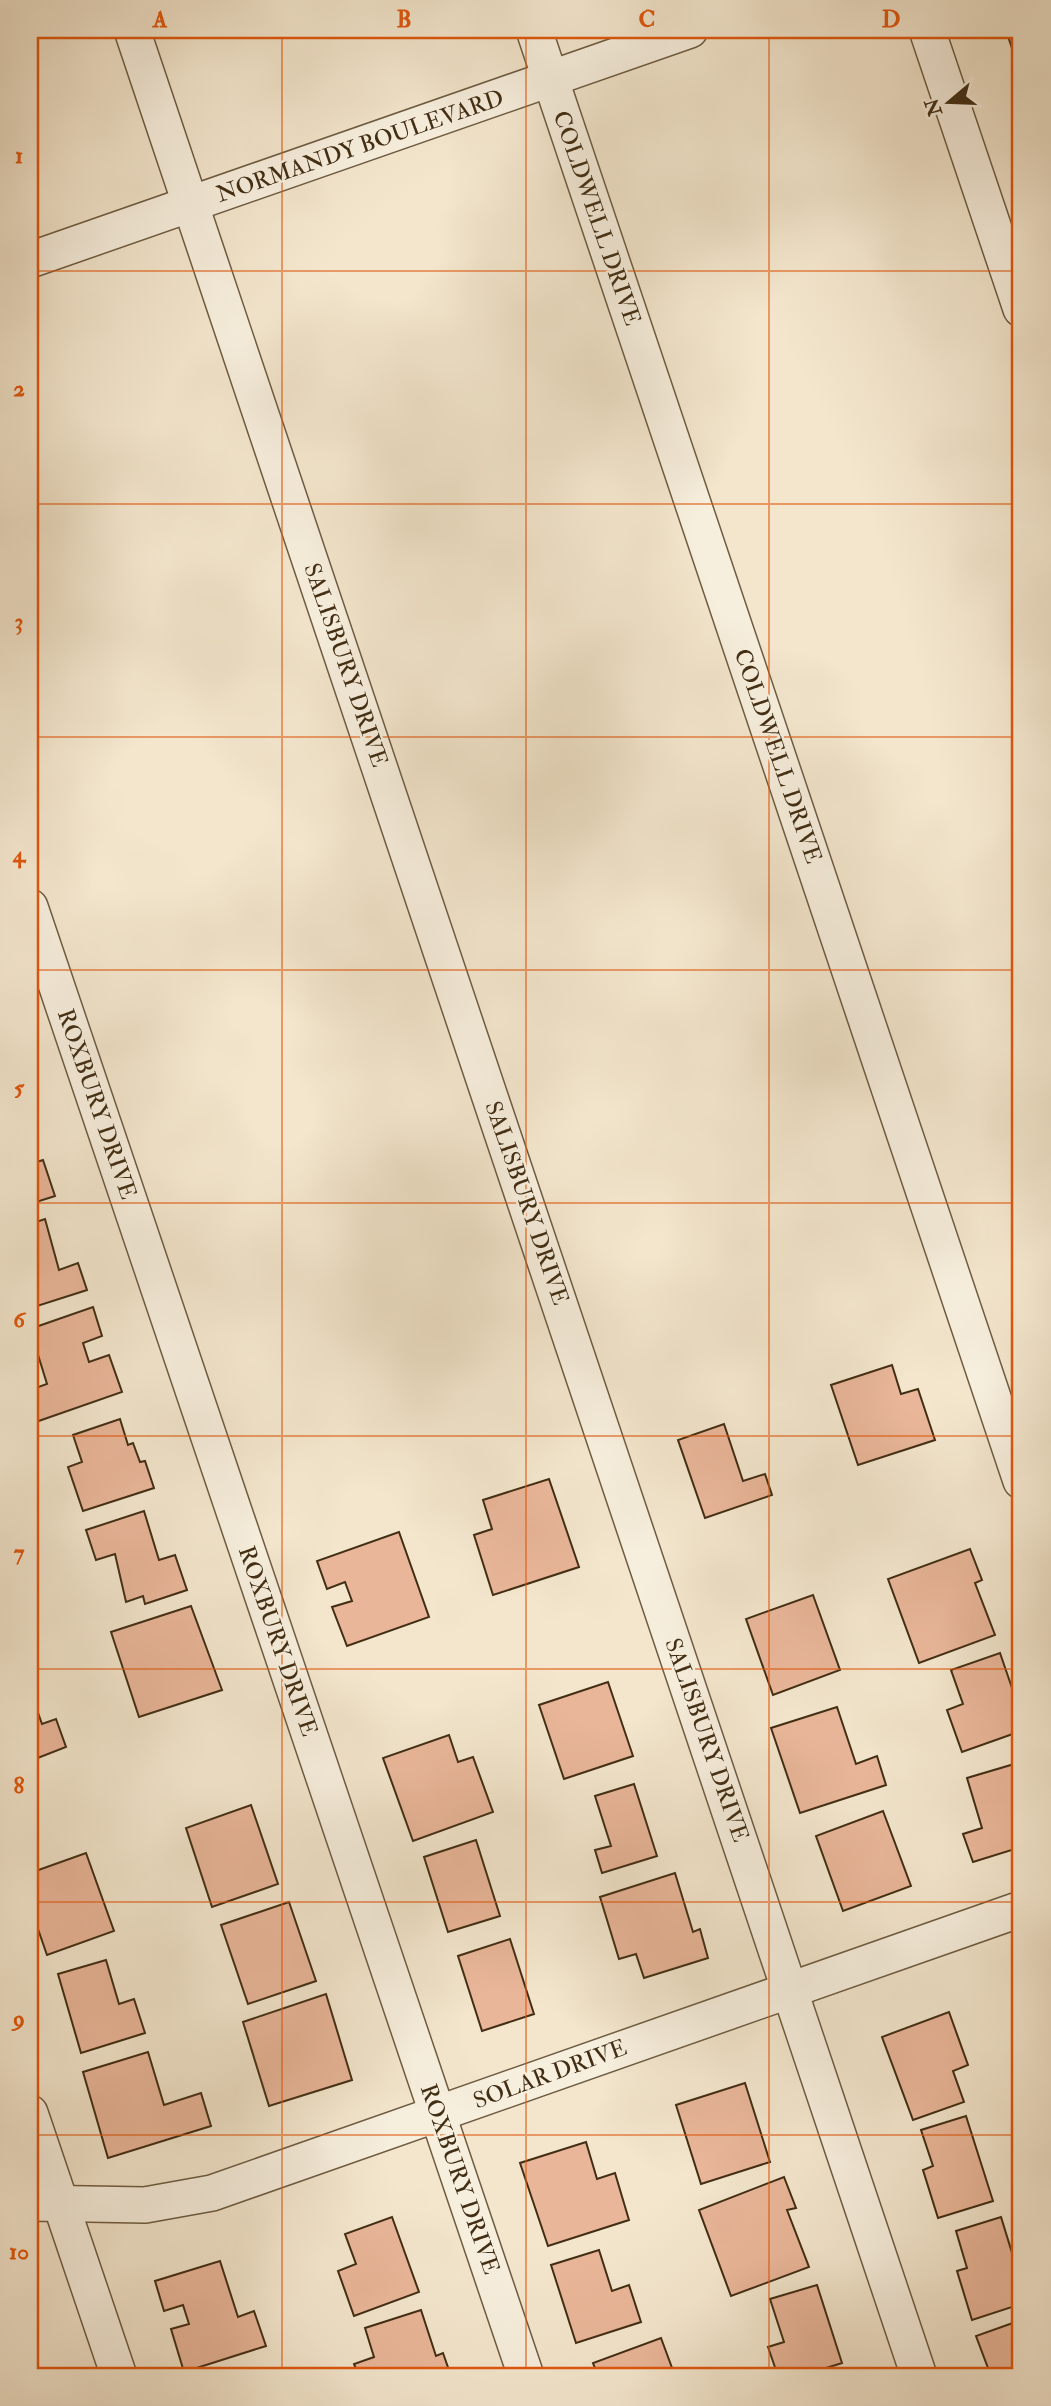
<svg xmlns="http://www.w3.org/2000/svg" width="1051" height="2406" viewBox="0 0 1051 2406" font-family="'IM FELL Double Pica',serif">
<rect width="100%" height="100%" fill="#f3e6cd"/>
<filter id="stains"><feTurbulence type="fractalNoise" baseFrequency=".00286" numOctaves="4"/><feColorMatrix values="0 0 0 0 .2 0 0 0 0 .09 0 0 0 0 .02 0 0 0 .5 -.17"/></filter>
<radialGradient id="worn" r=".72"><stop offset=".6" stop-color="#630" stop-opacity="0"/><stop offset="1" stop-color="#630" stop-opacity=".3"/></radialGradient>
<g fill="#e9b699" stroke="#422e14" stroke-width="2">
<polygon points="1006,30 1021,30 1021,73 1020,73"/>
<polygon points="43,1160 55,1196 30,1204 30,1164"/>
<polygon points="45,1219 59,1270 78,1263 87,1290 31,1308 30,1224"/>
<polygon points="93,1307 102,1336 83,1343 89,1362 109,1355 122,1392 30,1424 30,1390 47,1384 30,1329"/>
<polygon points="892,1365 901,1394 918,1389 935,1440 858,1465 831,1385"/>
<polygon points="120,1419 128,1445 133,1443 140,1462 145,1461 154,1488 83,1511 68,1467 82,1462 73,1435"/>
<polygon points="724,1424 743,1481 765,1474 772,1495 705,1518 678,1440"/>
<polygon points="549,1479 579,1567 493,1595 474,1535 492,1529 483,1500"/>
<polygon points="144,1511 159,1560 175,1555 187,1590 145,1604 143,1596 126,1602 115,1554 96,1560 86,1530"/>
<polygon points="399,1532 429,1617 347,1646 332,1607 352,1601 345,1582 327,1589 317,1561"/>
<polygon points="970,1549 982,1580 975,1583 995,1635 919,1663 888,1579"/>
<polygon points="813,1595 840,1670 773,1695 746,1619"/>
<polygon points="191,1606 222,1690 139,1717 111,1632"/>
<polygon points="1000,1653 1021,1714 1021,1731 962,1752 947,1710 963,1704 951,1670"/>
<polygon points="608,1682 633,1756 564,1779 539,1705"/>
<polygon points="30,1690 42,1724 56,1719 66,1747 30,1761"/>
<polygon points="837,1707 856,1764 877,1756 886,1785 800,1813 771,1728"/>
<polygon points="449,1735 458,1762 473,1757 493,1812 413,1841 383,1758"/>
<polygon points="1021,1762 1021,1847 973,1862 963,1834 982,1828 967,1778"/>
<polygon points="634,1784 657,1856 602,1873 595,1850 611,1846 595,1796"/>
<polygon points="251,1805 278,1884 212,1907 186,1828"/>
<polygon points="883,1811 911,1886 843,1911 816,1836"/>
<polygon points="476,1840 500,1916 448,1932 424,1857"/>
<polygon points="86,1853 114,1931 47,1955 30,1906 30,1873"/>
<polygon points="675,1873 693,1932 700,1929 708,1958 644,1978 636,1954 619,1959 600,1897"/>
<polygon points="289,1902 316,1981 248,2004 221,1925"/>
<polygon points="510,1939 534,2014 482,2031 458,1956"/>
<polygon points="106,1960 119,2004 134,1999 145,2033 81,2053 58,1974"/>
<polygon points="326,1994 352,2080 269,2106 243,2022"/>
<polygon points="949,2012 968,2065 953,2071 964,2102 913,2120 882,2037"/>
<polygon points="148,2052 164,2105 201,2093 211,2126 108,2158 83,2072"/>
<polygon points="745,2083 770,2162 701,2184 676,2105"/>
<polygon points="966,2116 993,2201 938,2218 923,2170 933,2166 921,2130"/>
<polygon points="586,2142 597,2179 615,2173 629,2220 548,2246 520,2163"/>
<polygon points="784,2177 796,2208 787,2210 809,2267 731,2296 699,2210"/>
<polygon points="392,2217 419,2292 354,2316 338,2271 356,2264 345,2234"/>
<polygon points="1001,2217 1021,2282 1021,2304 972,2320 957,2271 967,2268 956,2231"/>
<polygon points="599,2250 612,2291 629,2285 641,2322 576,2343 551,2265"/>
<polygon points="220,2261 238,2317 254,2311 266,2346 184,2372 171,2329 189,2324 183,2305 164,2311 155,2281"/>
<polygon points="817,2285 842,2363 801,2376 778,2376 768,2347 784,2342 770,2299"/>
<polygon points="421,2310 436,2356 443,2353 451,2376 359,2376 354,2364 374,2357 365,2328"/>
<polygon points="1021,2320 1021,2376 991,2376 976,2336"/>
<polygon points="661,2338 675,2376 598,2376 593,2363"/>
</g>
<g fill="none" stroke-linecap="round" stroke-linejoin="round">
<g stroke="#6e5c42" stroke-width="38">
<g id="minor">
<polyline points="132,30 919,2376"/>
<polyline points="534,30 1021,1481"/>
<polyline points="927,30 1021,309"/>
<polyline points="30,260 690,30"/>
<polyline points="30,907 526,2376"/>
<polyline points="30,2113 119,2376"/>
<polyline points="30,2203 145,2205 212,2193 1021,1909"/>
</g>
</g>
<use href="#minor" stroke="#f7efde" stroke-width="35"/>
</g>
<path fill="none" stroke="#e0570c" stroke-width="2" stroke-opacity="0.55" d="M282,30v2346M526,30v2346M769,30v2346M30,271h991M30,504h991M30,737h991M30,970h991M30,1203h991M30,1436h991M30,1669h991M30,1902h991M30,2135h991"/>
<g text-anchor="middle" dominant-baseline="central" stroke-width="5" stroke-linejoin="round" paint-order="stroke">
<g font-size="23" fill="#422e14" stroke="#f7efde">
<text transform="translate(360 146) rotate(-19)">NORMANDY BOULEVARD</text>
<text transform="translate(597 218) rotate(71)">COLDWELL DRIVE</text>
<text transform="translate(346 665) rotate(71)">SALISBURY DRIVE</text>
<text transform="translate(778 756) rotate(71)">COLDWELL DRIVE</text>
<text transform="translate(97 1104) rotate(71)">ROXBURY DRIVE</text>
<text transform="translate(527 1203) rotate(71)">SALISBURY DRIVE</text>
<text transform="translate(278 1641) rotate(71)">ROXBURY DRIVE</text>
<text transform="translate(707 1740) rotate(71)">SALISBURY DRIVE</text>
<text transform="translate(550 2074) rotate(-20)">SOLAR DRIVE</text>
<text transform="translate(460 2179) rotate(71)">ROXBURY DRIVE</text>
</g>
</g>
<rect width="1051" height="2406" fill="none" stroke="#f3e6cd" stroke-width="77"/>
<g transform="translate(949 102) rotate(251)" stroke="#f7efde" stroke-width="5" paint-order="stroke">
<path d="M0-5L12 26L0 18L-12 26Z" fill="#422e14"/>
<text y="-10" font-size="19" font-weight="bold" text-anchor="middle" fill="#422e14">N</text>
</g>
<rect x="38" y="38" width="974" height="2330" fill="none" stroke="#e0570c" stroke-width="2.5"/>
<g font-size="23" text-anchor="middle" font-weight="bold" fill="#e0570c">
<text x="160" y="27">A</text>
<text x="404" y="27">B</text>
<text x="647" y="27">C</text>
<text x="891" y="27">D</text>
<text x="19" y="163">1</text>
<text x="19" y="396">2</text>
<text x="19" y="629">3</text>
<text x="19" y="862">4</text>
<text x="19" y="1095">5</text>
<text x="19" y="1327">6</text>
<text x="19" y="1560">7</text>
<text x="19" y="1793">8</text>
<text x="19" y="2026">9</text>
<text x="19" y="2259">10</text>
</g>
<rect width="100%" height="100%" filter="url(#stains)"/>
<rect width="100%" height="100%" fill="url(#worn)"/>
</svg>
